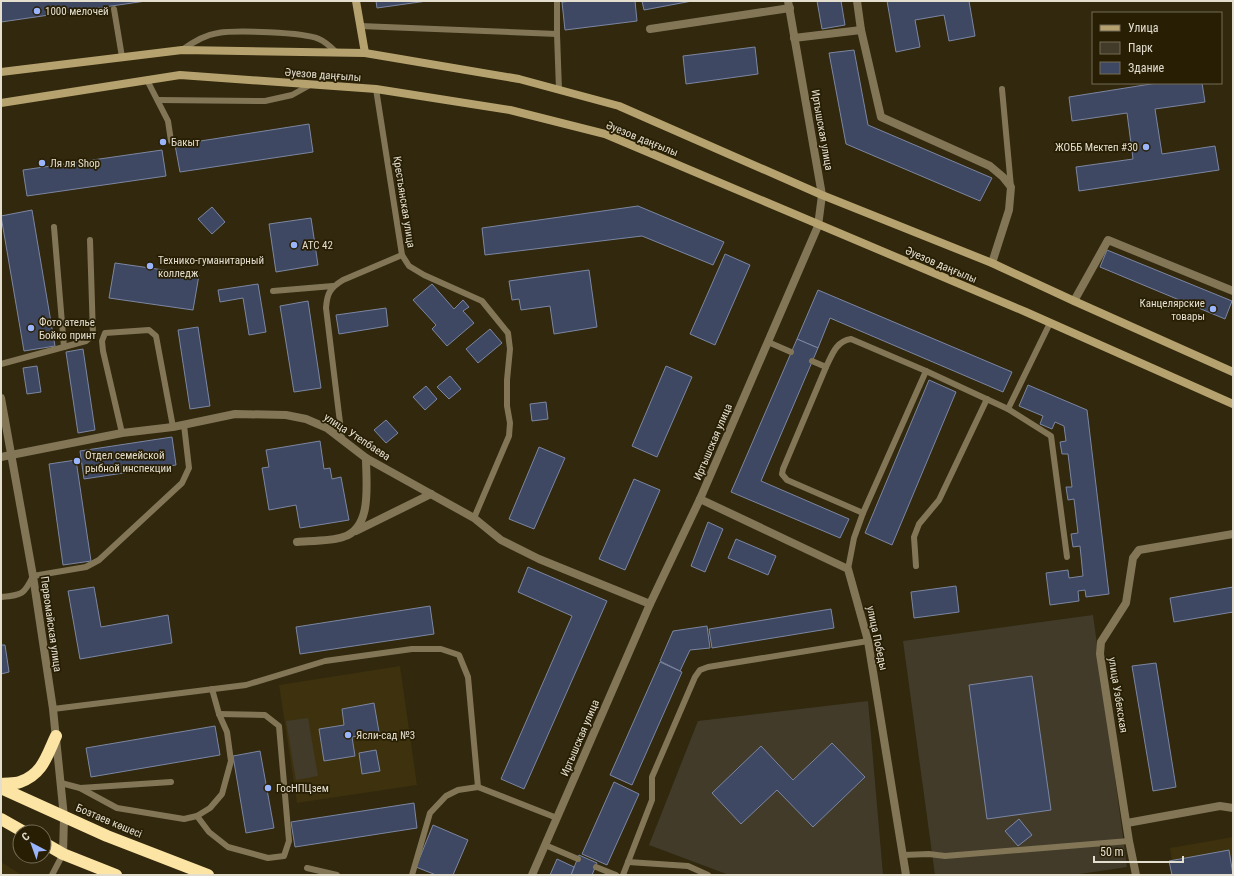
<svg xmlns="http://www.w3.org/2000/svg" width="1234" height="876" viewBox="0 0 1234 876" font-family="'Roboto Condensed',sans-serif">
<rect width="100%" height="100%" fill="#31280d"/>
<g fill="#3d310e">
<polygon points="400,666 417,785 297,803 279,685"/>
<polygon points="1233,837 1233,875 1174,875 1170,848"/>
<polygon points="1,862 22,875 1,875"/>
</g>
<g fill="#423b2a">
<polygon points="1093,615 1127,867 1073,875 935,875 903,641"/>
<polygon points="868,701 883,875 729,875 649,845 698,721"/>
<polygon points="308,718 318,776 296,780 286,721"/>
</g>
<g fill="#3f4862" stroke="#7b86a1">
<polygon points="1,1 146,1 1,22"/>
<polygon points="376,1 427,1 377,8"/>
<polygon points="573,1 635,1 637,21 565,30 562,2"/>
<polygon points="642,1 692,1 644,10"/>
<polygon points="817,1 841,1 845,25 822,29"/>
<polygon points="887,1 969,1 975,36 949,41 944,15 915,20 920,47 896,52"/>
<polygon points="755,47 758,74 686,84 683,56"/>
<polygon points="854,50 868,125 992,178 980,201 846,144 829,53"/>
<polygon points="1157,83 1202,83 1205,102 1155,109 1162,154 1215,146 1219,170 1079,191 1076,167 1133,159 1127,113 1072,121 1069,97"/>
<polygon points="309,124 313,152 180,172 175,145"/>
<polygon points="162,150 166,176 27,196 23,170"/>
<polygon points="638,206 724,242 713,265 642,236 485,255 482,228"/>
<polygon points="212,207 225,222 212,234 198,219"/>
<polygon points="32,210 55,346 24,351 1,216"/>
<polygon points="311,218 318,265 276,272 269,224"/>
<polygon points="1107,250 1232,301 1225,319 1100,267"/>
<polygon points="725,254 750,265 715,345 690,334"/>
<polygon points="115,263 199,275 193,310 109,298"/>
<polygon points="589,270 597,327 554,334 550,306 521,310 519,299 512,300 509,281"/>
<polygon points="258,284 266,332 249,335 243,298 220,302 218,290"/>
<polygon points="432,284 454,309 463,300 469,307 463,311 474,323 447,346 432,329 436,325 413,300"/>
<polygon points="818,290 1012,372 1003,392 830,318 818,348 797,339"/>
<polygon points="308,301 321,388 294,392 280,306"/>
<polygon points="386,308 388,326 339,334 336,315"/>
<polygon points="198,327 210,406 190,409 178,330"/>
<polygon points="490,329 502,343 478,363 466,349"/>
<polygon points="797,339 818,348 761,481 849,519 840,538 731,492"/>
<polygon points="83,349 95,430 78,433 66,352"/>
<polygon points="37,366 41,392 27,394 23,368"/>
<polygon points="666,366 692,377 657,457 632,446"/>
<polygon points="450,376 461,389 449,399 437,387"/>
<polygon points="929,380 956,392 892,545 865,533"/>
<polygon points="1028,385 1087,410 1109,594 1086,597 1085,590 1078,591 1079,601 1050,605 1046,573 1068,570 1069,578 1083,576 1080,546 1073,547 1071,534 1078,533 1074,499 1068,500 1066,487 1072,487 1068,454 1062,454 1060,442 1066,441 1064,426 1055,422 1052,429 1040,424 1043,416 1019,406"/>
<polygon points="426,386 437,399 425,410 413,397"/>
<polygon points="546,402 548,419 532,421 530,404"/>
<polygon points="386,420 398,433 386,443 374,430"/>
<polygon points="172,437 176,465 84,479 80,451"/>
<polygon points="320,441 324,469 330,468 332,479 341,477 349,520 300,528 296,505 269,510 262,468 269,467 266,450"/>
<polygon points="539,447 565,458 534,529 509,519"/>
<polygon points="76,460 91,561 63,565 49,464"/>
<polygon points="634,479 660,490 625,570 599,559"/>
<polygon points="708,522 723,529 705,572 691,566"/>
<polygon points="736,539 776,556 768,575 728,558"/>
<polygon points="528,567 607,601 524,789 501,779 572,616 518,592"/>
<polygon points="956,586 959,612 914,618 911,592"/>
<polygon points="94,587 101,627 168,615 172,643 80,659 68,591"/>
<polygon points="1233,587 1233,612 1174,622 1170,598"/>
<polygon points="430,606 434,634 300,654 296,627"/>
<polygon points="831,609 834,628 712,648 709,629"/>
<polygon points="707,626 710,648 690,650 680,671 660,661 673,631"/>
<polygon points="1,645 5,645 9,672 1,674"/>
<polygon points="660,662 682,672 632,785 610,775"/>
<polygon points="1156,663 1176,787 1153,791 1132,666"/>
<polygon points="1032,676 1051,810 987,819 969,685"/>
<polygon points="374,703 379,732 352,737 355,756 324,761 319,729 344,725 342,709"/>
<polygon points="215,726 220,755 91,777 86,748"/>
<polygon points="832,743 865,777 813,827 777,790 741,824 712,793 761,746 793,780"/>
<polygon points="376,750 380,771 362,774 359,753"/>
<polygon points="260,751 274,828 246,833 233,756"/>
<polygon points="614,782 639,794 607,865 582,854"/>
<polygon points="414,803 417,828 295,847 291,822"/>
<polygon points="1019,819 1032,835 1018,846 1005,831"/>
<polygon points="433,825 468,840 453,875 436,875 416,867"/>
<polygon points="1229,850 1233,875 1172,875 1169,861"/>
<polygon points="579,855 597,863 592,875 571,875"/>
<polygon points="557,859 574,867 571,875 550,875"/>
</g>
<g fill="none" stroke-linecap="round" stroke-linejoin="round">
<g stroke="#827657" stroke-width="6">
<polyline points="557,1 557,34 559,90"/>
<polyline points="114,9 122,57"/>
<polyline points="360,26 557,34"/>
<path d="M182,50c11,-8 22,-15 36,-17 17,-3 86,-1 101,6 7,3 12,8 17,13"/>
<polyline points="147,80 168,121 171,141"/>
<polyline points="376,89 402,255 409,266 424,275 482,301 508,333 510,349 507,380 507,406 510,423 509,436 474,518"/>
<polyline points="1002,89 1011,187"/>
<polyline points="158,100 265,101 292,95 310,85"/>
<polyline points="54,227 64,347"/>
<polyline points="273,291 333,286"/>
<polyline points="768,342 791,352"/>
<path d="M812,361l14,6c6,-12 10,-26 25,-28l75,32 82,38 43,27 16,121"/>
<polyline points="1,364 86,341 93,335 90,240"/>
<polyline points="826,367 783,469 782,474 787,480 863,513"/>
<polyline points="1008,409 1050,323"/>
<polyline points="122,433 103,351 102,341 105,333 149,330 156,336 173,427"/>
<path d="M342,439l-16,-131c1,-15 4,-20 17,-28l59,-25"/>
<polyline points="916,566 914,537 919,524 939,500 987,399"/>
<polyline points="848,569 854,538 863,513 926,371"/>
<path d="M1,597c21,-2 23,-2 32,-21l53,-9 13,-7 83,-77 7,-15 -5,-43"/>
<polyline points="53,709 246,685 325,661 412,649 441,649 459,655 468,677 478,787"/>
<polyline points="61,783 80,788 117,808 184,819 197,816 210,808 222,794 231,761 227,732 219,714 212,689"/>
<polyline points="80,788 171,782"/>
<polyline points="197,816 209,832 228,847 268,858 284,856 289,841 279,726 265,715 219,714"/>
<polyline points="545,845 578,859"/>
<polyline points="903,855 929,854 945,856 1129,841"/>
<polyline points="628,862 688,866 708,875"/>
<polyline points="596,867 616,875"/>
<polyline points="307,868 337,875"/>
<polyline points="52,875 63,854"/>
<polyline points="412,875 430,813 446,796 458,790 478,787 557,818"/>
<polyline points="623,875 652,800 652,777 695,677 700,670 708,667 868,641"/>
</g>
<g stroke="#827657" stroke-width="8">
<polyline points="650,29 790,8"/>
<polyline points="861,30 881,117 990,166 1003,177 1011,187 1009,210 992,263"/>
<polyline points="794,38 861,30 857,1"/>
<polyline points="1074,301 1108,240 1233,291"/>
<polyline points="1,398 33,576 53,709 64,817 63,854"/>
<polyline points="1,457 122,433 173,427 235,414 286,415 306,419 327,428 366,458 474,518 501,540 539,559 650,604"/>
<polyline points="700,499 848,569 868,641 906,875"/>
<polyline points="356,531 431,494"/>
<path d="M297,542c12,-1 35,-1 46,-5 30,-9 23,-54 23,-79"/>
<polyline points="1127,823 1220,806 1233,808"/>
<polyline points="532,875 650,604 700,499 818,226 822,195 788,1"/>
<polyline points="1136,875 1129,841 1100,654 1101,642 1126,603 1133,558 1139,550 1233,534"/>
</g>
<g stroke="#b5a26f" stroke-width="8">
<polyline points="356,1 365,53"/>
<polyline points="1,72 182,50 365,53 519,79 619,106 822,195 992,263 1074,301 1233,372"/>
<polyline points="1,103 180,75 376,89 510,110 605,134 1026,312 1233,404"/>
</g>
<g stroke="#fbe4a4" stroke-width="12">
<path d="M1,784c6,-1 13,0 19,-2 23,-8 27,-27 36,-46"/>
<polyline points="1,788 107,836 208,875"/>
<polyline points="1,819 24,832"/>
<polyline points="44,843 63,854 116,875"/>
</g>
</g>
<g fill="#9bb5fd" stroke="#271e04" stroke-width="1.5">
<circle cx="37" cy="11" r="4"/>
<circle cx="163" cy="142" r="4"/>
<circle cx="1146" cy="147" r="4"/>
<circle cx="42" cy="163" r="4"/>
<circle cx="294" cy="245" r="4"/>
<circle cx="150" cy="266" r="4"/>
<circle cx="1213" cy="309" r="4"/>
<circle cx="31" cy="328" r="4"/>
<circle cx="77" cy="461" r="4"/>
<circle cx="348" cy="735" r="4"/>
<circle cx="268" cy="788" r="4"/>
</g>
<g text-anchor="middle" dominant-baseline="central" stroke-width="3.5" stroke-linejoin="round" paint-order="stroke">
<g font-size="11" fill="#e4decf" stroke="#271e04" text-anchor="start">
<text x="45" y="11">1000 мелочей</text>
<text x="171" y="142">Бакыт</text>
<text x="1138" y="147" text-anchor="end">ЖОББ Мектеп #30</text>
<text x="50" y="163">Ля ля Shop</text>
<text x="302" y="245">АТС 42</text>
<text x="158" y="260">Технико-гуманитарный<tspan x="158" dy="13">колледж</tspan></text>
<text x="1205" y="303" text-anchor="end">Канцелярские<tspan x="1205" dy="13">товары</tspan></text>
<text x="39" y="322">Фото ателье<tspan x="39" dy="13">Бойко принт</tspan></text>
<text x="85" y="455">Отдел семейской<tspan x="85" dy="13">рыбной инспекции</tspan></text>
<text x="356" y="735">Ясли-сад №3</text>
<text x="276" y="788">ГосНПЦзем</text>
</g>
<g font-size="11" fill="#e4decf" stroke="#271e04">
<text transform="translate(323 75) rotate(4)">Әуезов даңғылы</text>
<text transform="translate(822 130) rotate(80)">Иртышская улица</text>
<text transform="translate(642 139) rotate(22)">Әуезов даңғылы</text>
<text transform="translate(404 202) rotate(81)">Крестьянская улица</text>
<text transform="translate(941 265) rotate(23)">Әуезов даңғылы</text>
<text transform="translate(357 437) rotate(33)">улица Утепбаева</text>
<text transform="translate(713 442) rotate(-67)">Иртышская улица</text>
<text transform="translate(51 624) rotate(82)">Первомайская улица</text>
<text transform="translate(877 638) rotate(78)">улица Победы</text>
<text transform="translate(1118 695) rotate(81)">улица Узбекская</text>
<text transform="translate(580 738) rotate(-67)">Иртышская улица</text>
<text transform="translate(109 821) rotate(23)">Бозтаев көшесі</text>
</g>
</g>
<rect width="1234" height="876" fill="none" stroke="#e4decf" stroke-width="4"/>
<rect x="1092" y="12" width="130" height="72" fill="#271e04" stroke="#736b55"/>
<rect x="1100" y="25" width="20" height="6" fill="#b5a26f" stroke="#736b55"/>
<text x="1128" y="32" font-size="12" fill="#e4decf">Улица</text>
<rect x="1100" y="42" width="20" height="12" fill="#423b2a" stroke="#736b55"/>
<text x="1128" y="52" font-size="12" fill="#e4decf">Парк</text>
<rect x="1100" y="62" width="20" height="12" fill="#3f4862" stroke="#736b55"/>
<text x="1128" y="72" font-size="12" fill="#e4decf">Здание</text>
<g transform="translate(32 844) rotate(319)"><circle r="19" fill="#271e04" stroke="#736b55"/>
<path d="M0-3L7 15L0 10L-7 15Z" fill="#9bb5fd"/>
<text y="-6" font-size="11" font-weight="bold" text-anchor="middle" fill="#e4decf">С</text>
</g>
<path d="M1094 856v6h89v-6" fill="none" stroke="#e4decf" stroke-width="2"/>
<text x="1100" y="856" font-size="12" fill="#e4decf" stroke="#271e04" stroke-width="3" paint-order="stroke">50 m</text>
</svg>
